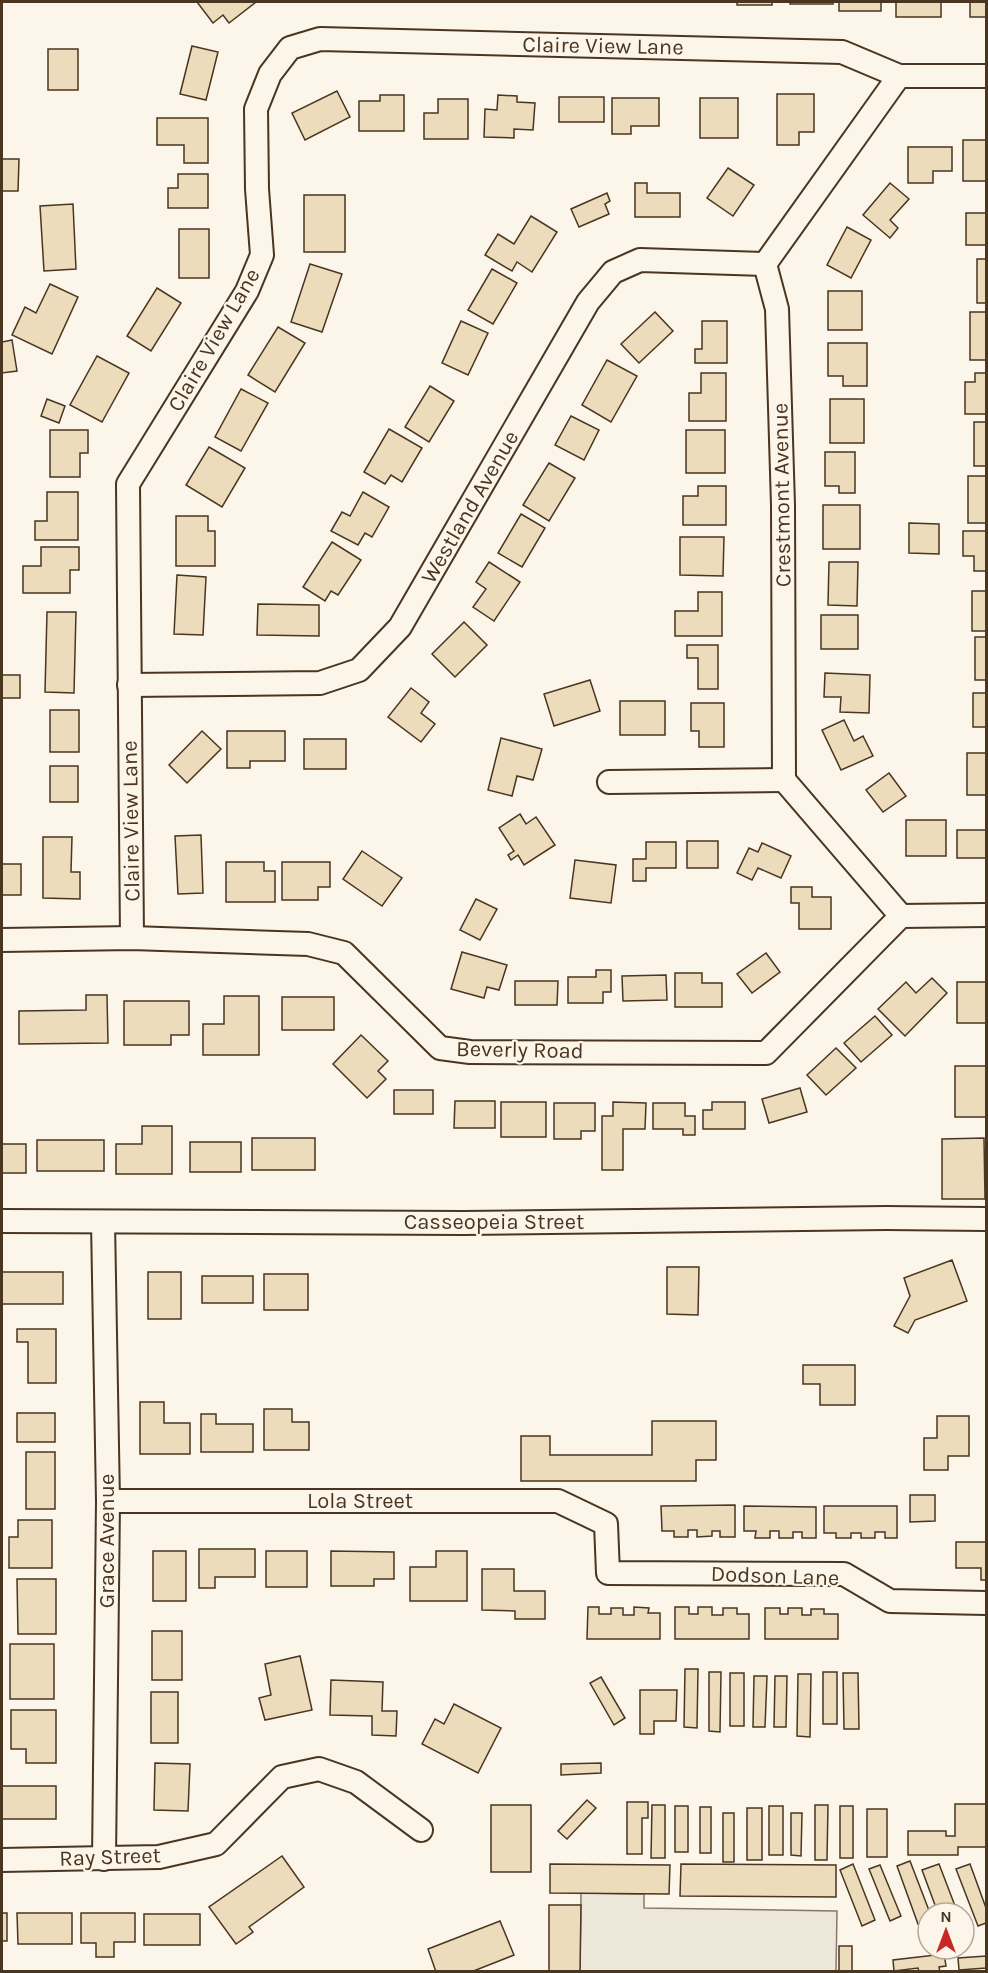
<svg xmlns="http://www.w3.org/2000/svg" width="988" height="1973" viewBox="0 0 988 1973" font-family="Karla,sans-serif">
<rect width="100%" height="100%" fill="#fbf6e9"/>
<polygon fill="#ede7d9" stroke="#887966" stroke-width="1.5" points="581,1893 644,1894 644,1908 837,1911 836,1971 580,1972"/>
<g fill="#ecdcbc" stroke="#4a3520" stroke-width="1.5">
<polygon points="197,2 256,2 229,23 223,15 213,23"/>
<rect x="737" y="2" width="35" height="3"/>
<rect x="790" y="2" width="43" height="2"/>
<rect x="839" y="2" width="42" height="9"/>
<rect x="896" y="2" width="45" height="15"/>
<rect x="970" y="2" width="16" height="15"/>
<polygon points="192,46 218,52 206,100 180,94"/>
<rect x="48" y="49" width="30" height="41"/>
<polygon points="337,91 350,117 305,140 292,113"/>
<polygon points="777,94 814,94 814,132 799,132 799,145 777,145"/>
<polygon points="380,95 404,95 404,131 359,131 359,101 380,101"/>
<polygon points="498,95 517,96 517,102 535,103 533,130 514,129 514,138 484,137 485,109 497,110"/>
<rect x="559" y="97" width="45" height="25"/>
<polygon points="612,98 659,98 659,126 631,126 631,134 612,134"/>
<rect x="700" y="98" width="38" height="40"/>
<polygon points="438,99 468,99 468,139 424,139 424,113 438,113"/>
<polygon points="157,118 208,118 208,163 184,163 184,145 157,145"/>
<rect x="963" y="140" width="23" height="41"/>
<polygon points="908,147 952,147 952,171 933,171 933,183 908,183"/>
<polygon points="2,159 19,159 18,191 2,191"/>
<polygon points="728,168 754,185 733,216 707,198"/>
<polygon points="178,174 208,174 208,208 168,208 168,188 178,188"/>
<polygon points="635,183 647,183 647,193 680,193 680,217 635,217"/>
<polygon points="890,183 909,199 890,220 898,228 890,238 863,215"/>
<polygon points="607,193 610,201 605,204 609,214 579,227 571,209"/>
<rect x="304" y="195" width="41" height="57"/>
<polygon points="73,204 76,269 44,271 40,206"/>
<rect x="966" y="213" width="20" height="32"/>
<polygon points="531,216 557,232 532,272 517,262 512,271 485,255 498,234 514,244"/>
<polygon points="847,227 871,240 851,278 827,265"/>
<rect x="179" y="229" width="30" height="49"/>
<rect x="977" y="259" width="9" height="44"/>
<polygon points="310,264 342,274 322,332 291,322"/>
<polygon points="492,269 517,283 493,324 468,310"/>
<polygon points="50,284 78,297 52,354 12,335 25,307 36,313"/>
<polygon points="157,288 181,303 151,351 127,336"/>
<rect x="828" y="291" width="34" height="39"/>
<polygon points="655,312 673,331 639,363 621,344"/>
<rect x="970" y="312" width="16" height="48"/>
<polygon points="461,321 488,333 468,375 442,363"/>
<polygon points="702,321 727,321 727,363 695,363 695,349 702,349"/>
<polygon points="278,327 305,343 275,392 248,375"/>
<polygon points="12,340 17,371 2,373 2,342"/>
<polygon points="828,343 867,343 867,386 843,386 843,376 828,376"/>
<polygon points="97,356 129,373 102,422 70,405"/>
<polygon points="607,360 637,376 611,422 582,405"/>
<polygon points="701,373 726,373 726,421 689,421 689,393 701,393"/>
<polygon points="975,373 986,373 986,414 965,414 965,382 975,382"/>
<polygon points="430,386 454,401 429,442 405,427"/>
<polygon points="241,389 268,403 241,451 215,437"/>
<polygon points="47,399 65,406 59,423 41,416"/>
<rect x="830" y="399" width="34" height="44"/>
<polygon points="571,416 599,430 584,460 555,445"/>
<rect x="974" y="422" width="12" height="44"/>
<polygon points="389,429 422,448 402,482 391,475 385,484 364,472"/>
<polygon points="50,430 88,430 88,453 80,453 80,477 50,477"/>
<rect x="686" y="430" width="39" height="43"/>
<polygon points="209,447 245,468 222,507 186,485"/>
<polygon points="825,452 855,452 855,493 839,493 839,486 825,486"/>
<polygon points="549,463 575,478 549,521 523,505"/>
<rect x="968" y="476" width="18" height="47"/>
<polygon points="698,486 726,486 726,525 683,525 683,496 698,496"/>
<polygon points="47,492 78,492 78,540 35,540 35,521 47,521"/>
<polygon points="363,492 389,507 372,537 365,533 358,545 331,531 342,512 350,516"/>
<rect x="823" y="505" width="37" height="44"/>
<polygon points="521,514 545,528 522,567 498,553"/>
<polygon points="176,516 208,516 208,531 215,531 215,566 176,566"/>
<polygon points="909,523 939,524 939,554 909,553"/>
<polygon points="963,531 986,531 986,571 974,571 974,556 963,556"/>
<polygon points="680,537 724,537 723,576 680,575"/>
<polygon points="332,542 361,560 338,595 331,591 325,601 303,587"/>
<polygon points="41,547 79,547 79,570 70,570 70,593 23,593 23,566 41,566"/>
<polygon points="489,562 520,582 494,621 473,607 486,589 476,582"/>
<polygon points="829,562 858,562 857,606 828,605"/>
<polygon points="177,575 206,577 203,635 174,634"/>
<rect x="972" y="591" width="14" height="40"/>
<polygon points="698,592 722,592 722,636 675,636 675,611 698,611"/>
<polygon points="258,604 319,605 319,636 257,635"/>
<polygon points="47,612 76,612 74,693 45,692"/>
<rect x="821" y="615" width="37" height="34"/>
<polygon points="464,622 487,645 455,677 432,654"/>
<rect x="975" y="637" width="11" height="43"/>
<polygon points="687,645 718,645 718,689 698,689 698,658 687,658"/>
<polygon points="825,673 870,675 869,713 840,712 841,697 824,697"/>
<rect x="2" y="675" width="18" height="23"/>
<polygon points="590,680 600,711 554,726 544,694"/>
<polygon points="411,688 429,702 421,713 435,724 421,742 388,717"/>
<rect x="973" y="693" width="13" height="34"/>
<rect x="620" y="701" width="45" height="34"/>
<polygon points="691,703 724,703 724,747 699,747 699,731 691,731"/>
<rect x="50" y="710" width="29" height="42"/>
<polygon points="844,720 854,741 863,736 873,756 841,770 822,730"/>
<polygon points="202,731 221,749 187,783 169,765"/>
<polygon points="227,731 285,731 285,761 250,761 250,768 227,768"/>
<polygon points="501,738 542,749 533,780 517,776 512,796 488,790"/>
<rect x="304" y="739" width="42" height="30"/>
<rect x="967" y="753" width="19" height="42"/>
<rect x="50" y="766" width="28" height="36"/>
<polygon points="889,773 906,796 883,812 866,790"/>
<polygon points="520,814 526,824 536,817 555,845 524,865 518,855 511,860 508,855 514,851 499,828"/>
<rect x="906" y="820" width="40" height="36"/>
<rect x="957" y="830" width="29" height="28"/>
<polygon points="201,835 203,893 178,894 175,836"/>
<polygon points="43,837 72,837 71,872 80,872 80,899 43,898"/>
<rect x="687" y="841" width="31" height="27"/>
<polygon points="646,842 676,842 676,868 646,868 646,881 633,881 633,859 646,859"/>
<polygon points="762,843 791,856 781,878 758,868 752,880 737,873 749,848 758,852"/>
<polygon points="362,851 402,878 382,906 343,879"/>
<polygon points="575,860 616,865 611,903 570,898"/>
<polygon points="226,862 264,862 264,871 275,871 275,902 226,902"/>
<polygon points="282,862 330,862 330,887 318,887 318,900 282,900"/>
<rect x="2" y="864" width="19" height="31"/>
<polygon points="791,887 812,887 812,897 831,897 831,929 799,929 799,903 791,903"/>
<polygon points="476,899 497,909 480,940 460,930"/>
<polygon points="462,952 507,965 499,990 487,987 484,998 451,989"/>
<polygon points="766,953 780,972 752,993 737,974"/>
<polygon points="596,970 611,970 611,992 603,992 603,1003 568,1003 568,977 596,977"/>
<polygon points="675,973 702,973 702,983 722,983 722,1007 675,1007"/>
<polygon points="666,975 667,1000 623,1001 622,976"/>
<polygon points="932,978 947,993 905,1036 878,1009 906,982 916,993"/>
<polygon points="515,981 558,981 557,1005 515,1005"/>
<rect x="957" y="982" width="29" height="41"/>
<polygon points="86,995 107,995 108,1043 19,1044 19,1011 86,1010"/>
<polygon points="224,996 259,996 259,1055 203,1055 203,1024 224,1024"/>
<rect x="282" y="997" width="52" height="33"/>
<polygon points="124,1001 189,1001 189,1035 171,1035 171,1045 124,1045"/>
<polygon points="875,1016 892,1035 861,1062 844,1043"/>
<polygon points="361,1035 388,1061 378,1071 386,1079 367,1098 333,1064"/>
<polygon points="836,1048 856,1068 826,1095 807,1075"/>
<rect x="955" y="1066" width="31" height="51"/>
<polygon points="800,1088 807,1112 769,1123 762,1099"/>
<rect x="394" y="1090" width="39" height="24"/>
<polygon points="455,1101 495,1101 495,1128 454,1128"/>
<rect x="501" y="1102" width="45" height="35"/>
<polygon points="613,1102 646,1103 645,1129 623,1129 623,1170 602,1170 602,1116 613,1116"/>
<polygon points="712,1102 745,1102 745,1129 703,1129 703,1110 712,1110"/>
<polygon points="554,1103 595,1103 595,1131 581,1131 581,1139 554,1139"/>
<polygon points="653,1103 685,1103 685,1116 695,1116 695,1135 683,1135 683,1129 653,1129"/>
<polygon points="142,1126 172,1126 172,1174 116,1174 116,1144 142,1144"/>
<rect x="252" y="1138" width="63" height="32"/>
<polygon points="984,1138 985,1199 942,1199 942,1139"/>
<rect x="37" y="1140" width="67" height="31"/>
<rect x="190" y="1142" width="51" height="30"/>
<rect x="2" y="1144" width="24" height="29"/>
<polygon points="952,1260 967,1301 915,1320 908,1333 894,1326 910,1296 904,1278"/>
<polygon points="667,1267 699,1267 698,1315 667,1314"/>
<rect x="2" y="1272" width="61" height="32"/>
<rect x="148" y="1272" width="33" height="47"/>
<rect x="264" y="1274" width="44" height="36"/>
<rect x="202" y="1276" width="51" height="27"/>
<polygon points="17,1329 56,1329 56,1383 28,1383 28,1342 17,1342"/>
<polygon points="803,1365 855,1365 855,1405 820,1405 820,1384 803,1384"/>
<polygon points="140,1402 164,1402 164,1423 190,1423 190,1454 140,1454"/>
<polygon points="264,1409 292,1409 292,1422 309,1422 309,1450 264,1450"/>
<rect x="17" y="1413" width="38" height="29"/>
<polygon points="201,1414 216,1414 216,1424 253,1424 253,1452 201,1452"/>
<polygon points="937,1416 969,1416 969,1456 948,1456 948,1470 924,1470 924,1438 937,1438"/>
<polygon points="652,1421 716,1421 716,1460 696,1460 696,1481 521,1481 521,1436 550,1436 550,1455 652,1455"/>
<rect x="26" y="1452" width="29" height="57"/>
<polygon points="910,1495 935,1495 935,1521 910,1522"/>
<polygon points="735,1505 735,1537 720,1537 720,1531 712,1531 712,1536 697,1537 697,1530 688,1530 688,1537 674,1537 674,1531 662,1531 661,1506"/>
<polygon points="744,1506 816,1507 816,1538 802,1538 802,1532 793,1532 793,1538 779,1538 779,1531 770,1531 770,1538 755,1538 756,1531 744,1531"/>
<polygon points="824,1506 897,1506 897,1538 885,1538 885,1532 875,1532 875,1538 861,1538 861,1533 851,1533 851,1538 836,1538 836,1533 824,1533"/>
<polygon points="18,1520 52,1520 52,1568 9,1568 9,1537 18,1537"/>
<polygon points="956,1542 986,1542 986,1580 981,1580 981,1568 956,1568"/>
<polygon points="199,1549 255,1549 255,1577 215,1577 215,1588 199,1588"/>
<rect x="153" y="1551" width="33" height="50"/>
<rect x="266" y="1551" width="41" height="36"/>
<polygon points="331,1551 394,1552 394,1579 374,1579 374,1586 331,1586"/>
<polygon points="436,1551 467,1551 467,1601 410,1601 410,1567 436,1567"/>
<polygon points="482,1569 514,1569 514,1591 545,1591 545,1619 515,1619 515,1611 482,1610"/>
<polygon points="17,1579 56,1579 56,1634 18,1634"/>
<polygon points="588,1607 599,1607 599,1614 611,1614 611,1608 623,1608 623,1615 634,1615 634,1607 649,1608 648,1613 660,1613 660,1639 587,1639"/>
<polygon points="675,1607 689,1607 689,1614 698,1614 698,1607 712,1607 712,1615 723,1615 723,1608 737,1608 737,1614 749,1614 749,1639 675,1639"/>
<polygon points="765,1608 780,1608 780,1614 788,1614 788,1608 802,1608 802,1615 811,1615 811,1609 824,1609 824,1614 838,1614 838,1639 765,1639"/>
<rect x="152" y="1631" width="30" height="49"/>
<rect x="10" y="1644" width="44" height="55"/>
<polygon points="300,1656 312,1710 265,1720 259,1698 271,1695 265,1664"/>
<polygon points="685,1669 698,1669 697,1728 684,1727"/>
<polygon points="709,1672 721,1672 720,1732 709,1731"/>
<rect x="823" y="1672" width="14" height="52"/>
<rect x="730" y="1673" width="14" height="53"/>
<polygon points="843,1673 858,1673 859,1729 844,1729"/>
<polygon points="798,1674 811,1674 810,1737 797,1736"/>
<polygon points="754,1676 767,1676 765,1727 753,1727"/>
<polygon points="775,1676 787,1676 786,1727 774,1727"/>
<polygon points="601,1677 625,1718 614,1725 590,1683"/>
<polygon points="331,1680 383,1682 382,1711 397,1711 396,1736 372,1735 372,1716 330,1715"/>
<polygon points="640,1690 677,1690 676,1721 654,1721 654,1734 640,1734"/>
<rect x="151" y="1692" width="27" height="51"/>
<polygon points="454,1704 501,1728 478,1773 422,1744 435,1719 444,1724"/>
<polygon points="11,1710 56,1710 56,1763 26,1763 26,1749 11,1749"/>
<polygon points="155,1763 190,1764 188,1811 154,1810"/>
<polygon points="601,1763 601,1773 561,1775 561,1764"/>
<rect x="2" y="1786" width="54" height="33"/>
<polygon points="587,1800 596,1808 567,1839 558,1831"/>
<polygon points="627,1802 648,1802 648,1818 642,1818 642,1854 627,1854"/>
<polygon points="955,1804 986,1804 986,1847 958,1847 958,1855 908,1855 908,1831 946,1831 946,1836 955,1836"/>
<rect x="491" y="1805" width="40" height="67"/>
<polygon points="652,1805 665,1805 665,1858 651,1858"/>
<polygon points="815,1805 828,1805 827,1860 815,1860"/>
<rect x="675" y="1806" width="13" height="46"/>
<rect x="769" y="1806" width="14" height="49"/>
<rect x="840" y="1806" width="13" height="52"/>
<rect x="700" y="1807" width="11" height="46"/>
<rect x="747" y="1808" width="15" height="52"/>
<rect x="867" y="1809" width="20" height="48"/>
<rect x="723" y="1813" width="11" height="49"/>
<polygon points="791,1813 802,1813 801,1856 791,1855"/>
<polygon points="282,1856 304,1887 249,1927 253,1932 236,1944 209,1907"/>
<polygon points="910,1861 930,1913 928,1913 928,1921 918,1924 897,1866"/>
<polygon points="550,1864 670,1865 669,1894 550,1893"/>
<polygon points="681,1864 836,1865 836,1897 680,1896"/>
<polygon points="853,1864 875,1920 862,1926 840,1870"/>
<polygon points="939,1864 957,1911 952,1913 938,1913 922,1870"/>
<polygon points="970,1864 986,1908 986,1923 978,1926 956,1869"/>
<polygon points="880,1865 901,1916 890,1921 869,1869"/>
<polygon points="549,1905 581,1905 580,1972 549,1972"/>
<rect x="2" y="1913" width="5" height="28"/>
<polygon points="17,1913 72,1913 72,1944 18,1944"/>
<polygon points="81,1913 135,1913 135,1942 114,1942 114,1957 96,1957 96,1943 81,1943"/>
<rect x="144" y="1914" width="56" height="31"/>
<polygon points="500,1921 514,1955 471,1972 436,1972 428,1949"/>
<rect x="839" y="1946" width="13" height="26"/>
<polygon points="944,1954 946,1966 939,1967 940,1972 919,1972 918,1968 894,1971 893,1960"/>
<polygon points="986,1956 986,1968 959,1970 958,1958"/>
</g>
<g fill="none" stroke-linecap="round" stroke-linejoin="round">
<g stroke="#4a3520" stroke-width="26">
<g id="minor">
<polyline points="765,264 777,309 783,505 784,780 901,916"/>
<polyline points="765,264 899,76"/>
<polyline points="129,685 320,683 359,670 400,627 588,302 613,272 640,260 765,264"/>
<polyline points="609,782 784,780"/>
<polyline points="132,938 128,484 247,291 262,255 257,189 256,109 270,74 290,48 320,39 842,52 899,76 986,76"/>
<polyline points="2,940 132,938 308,944 344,953 440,1048 470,1052 766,1053 901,916 986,915"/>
<polyline points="2,1221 463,1223 886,1218 986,1219"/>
<polyline points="103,1222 108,1501 104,1859"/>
<polyline points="108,1501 558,1501 606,1524 608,1573 844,1574 890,1601 986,1603"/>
<polyline points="2,1860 159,1857 216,1844 282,1777 319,1769 356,1782 421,1830"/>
</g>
</g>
<use href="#minor" stroke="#fbf6e9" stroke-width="22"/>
</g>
<g text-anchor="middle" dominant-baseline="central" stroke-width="4.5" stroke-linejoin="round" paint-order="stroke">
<g font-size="22" fill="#4a3520" stroke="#fbf6e9">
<text transform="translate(603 46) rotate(1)">Claire View Lane</text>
<text transform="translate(214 340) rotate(-60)">Claire View Lane</text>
<text transform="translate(782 495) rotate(-91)">Crestmont Avenue</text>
<text transform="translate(470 507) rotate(-60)">Westland Avenue</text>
<text transform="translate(131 821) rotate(-91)">Claire View Lane</text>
<text transform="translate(520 1050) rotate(1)">Beverly Road</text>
<text x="494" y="1222">Casseopeia Street</text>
<text x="360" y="1501">Lola Street</text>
<text transform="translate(107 1541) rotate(-90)">Grace Avenue</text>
<text transform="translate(775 1576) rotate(2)">Dodson Lane</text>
<text transform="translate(110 1857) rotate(-2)">Ray Street</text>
</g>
</g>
<rect width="988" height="1973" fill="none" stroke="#4a3520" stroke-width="6"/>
<g transform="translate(946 1931)"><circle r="28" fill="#fbf6e9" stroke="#b4a999" stroke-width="1.5"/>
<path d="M0-4.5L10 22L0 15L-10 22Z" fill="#c62828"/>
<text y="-9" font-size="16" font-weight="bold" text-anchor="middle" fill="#4a3520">N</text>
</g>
</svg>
